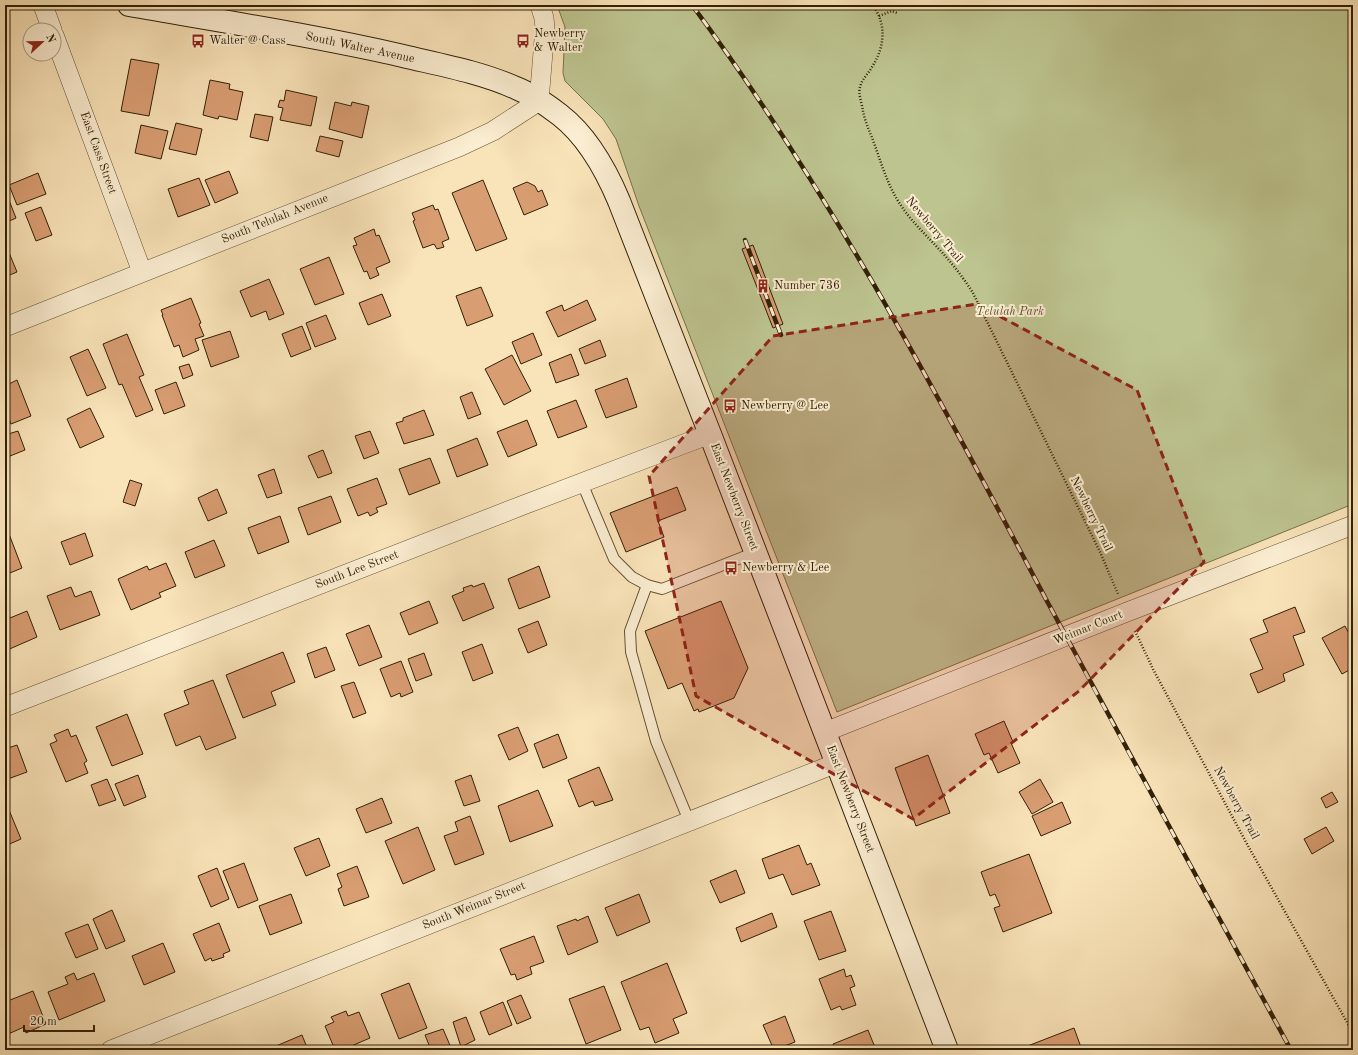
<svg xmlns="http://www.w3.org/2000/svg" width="1358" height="1055" viewBox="0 0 1358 1055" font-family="'Old Standard TT',serif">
<rect width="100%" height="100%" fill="#f9e3b8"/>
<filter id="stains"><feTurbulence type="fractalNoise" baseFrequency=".005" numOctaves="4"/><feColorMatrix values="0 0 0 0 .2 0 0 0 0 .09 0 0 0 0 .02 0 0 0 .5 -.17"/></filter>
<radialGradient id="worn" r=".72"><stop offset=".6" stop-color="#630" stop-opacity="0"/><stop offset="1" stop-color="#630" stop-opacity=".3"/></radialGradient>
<polygon fill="#bdc48f" stroke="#77724a" points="557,5 1353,5 1353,504 837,712 639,206 616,139 603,119 565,81 563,73 565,27"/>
<g fill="#d99d72" stroke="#312006">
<polygon points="131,59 159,64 149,116 121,111"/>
<polygon points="210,80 230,84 229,89 243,92 237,120 219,116 218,119 203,115"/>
<polygon points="286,90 317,97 311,126 280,120 283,108 278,107 280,100 284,101"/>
<polygon points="335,102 351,106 352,102 369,106 362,138 329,129"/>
<polygon points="255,114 273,117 268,141 250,137"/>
<polygon points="176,123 202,129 196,155 169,149"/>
<polygon points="141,125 168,131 161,159 135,153"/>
<polygon points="320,136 343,141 339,157 316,151"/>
<polygon points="229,171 238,193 215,203 205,180"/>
<polygon points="38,173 46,194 17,205 9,185"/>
<polygon points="199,178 210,205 178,217 168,189"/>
<polygon points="483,180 507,239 476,251 452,193"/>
<polygon points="527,182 535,186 538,192 542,190 548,205 524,215 513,188"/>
<polygon points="5,190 16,218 5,223"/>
<polygon points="433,205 435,210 438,209 449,239 442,242 444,247 437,249 434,244 423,248 413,221 415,220 412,213"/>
<polygon points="41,207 52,235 36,241 25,213"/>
<polygon points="374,229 376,236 379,235 390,262 376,268 379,275 370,279 367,271 364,272 353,246 357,245 354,238"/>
<polygon points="5,243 17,272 5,277"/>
<polygon points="753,245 783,324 773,328 742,249"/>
<polygon points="329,257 344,294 315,305 300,269"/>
<polygon points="269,279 284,314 269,320 266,311 251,317 240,291"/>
<polygon points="481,287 493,316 467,326 456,296"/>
<polygon points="382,294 391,316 368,325 359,303"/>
<polygon points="191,298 201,323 199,324 204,336 195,339 199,350 183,357 179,345 174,347 162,315 163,315 161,310"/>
<polygon points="587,300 596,320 558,337 546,312 562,305 564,311"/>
<polygon points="326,315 336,339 315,347 306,323"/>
<polygon points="302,326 311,349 291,357 282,334"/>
<polygon points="230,331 239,357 211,367 202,340"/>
<polygon points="533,333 542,355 521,364 512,342"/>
<polygon points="127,334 144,375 139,377 153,410 136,417 122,384 119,385 103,344"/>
<polygon points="600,340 606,356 585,364 579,349"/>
<polygon points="88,349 106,388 87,396 70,357"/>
<polygon points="571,354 579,375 556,383 549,363"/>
<polygon points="512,355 531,391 504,405 485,369"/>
<polygon points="189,364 193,375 183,379 179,367"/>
<polygon points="627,378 637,407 606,418 595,390"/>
<polygon points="7,379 9,384 17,380 31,416 11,424 5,409 5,380"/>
<polygon points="176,382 185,406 164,414 155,390"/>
<polygon points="472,392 481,414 468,419 460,397"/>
<polygon points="576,400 587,427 558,438 547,411"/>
<polygon points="90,408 104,437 80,448 67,419"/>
<polygon points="424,410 434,435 404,444 396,423 403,421 403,418"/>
<polygon points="527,420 537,445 508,457 497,432"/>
<polygon points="18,431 25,450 10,456 5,442 5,435"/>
<polygon points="370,431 379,453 364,459 355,436"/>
<polygon points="477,438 488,465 457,477 447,450"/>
<polygon points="323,450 332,473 318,478 308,456"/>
<polygon points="430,458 440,483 409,495 399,469"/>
<polygon points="274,469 282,493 267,498 258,475"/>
<polygon points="377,478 387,504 376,508 378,512 370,516 368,512 358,516 347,489"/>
<polygon points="130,480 142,484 135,506 123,502"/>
<polygon points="677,487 686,510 658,521 664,537 626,552 610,513"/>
<polygon points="217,489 227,513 208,521 198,498"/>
<polygon points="331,496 341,522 308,535 298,508"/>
<polygon points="280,516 289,542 258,554 248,528"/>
<polygon points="85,533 93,556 70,565 61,542"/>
<polygon points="9,534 22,568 5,575 5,535"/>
<polygon points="214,540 225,566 195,578 185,552"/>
<polygon points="166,563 176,586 159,593 161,597 131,610 118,579 147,566 149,570"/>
<polygon points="539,566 550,597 519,609 508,579"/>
<polygon points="484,583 494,608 463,621 452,596 464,591 463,588 472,585 473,587"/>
<polygon points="71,587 75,597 91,591 100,615 60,630 47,596"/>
<polygon points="429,601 438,623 409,635 400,613"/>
<polygon points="721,601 748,668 734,698 699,712 698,709 694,711 682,683 668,689 645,631"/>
<polygon points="1295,607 1305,632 1293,636 1304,665 1283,674 1285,681 1258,693 1250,674 1263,669 1250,639 1268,632 1263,620"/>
<polygon points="27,611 37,637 5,651 5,620"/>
<polygon points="538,621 547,645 528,653 518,629"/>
<polygon points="369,625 382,657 359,666 346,634"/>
<polygon points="1345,626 1353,641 1353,668 1342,674 1322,638"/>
<polygon points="482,644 493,673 473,681 462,652"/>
<polygon points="326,647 335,670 315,678 307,654"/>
<polygon points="283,652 295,682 271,692 276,705 243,718 226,675"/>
<polygon points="424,653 432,675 416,681 408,659"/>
<polygon points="401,661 413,692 401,697 400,693 391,697 380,669"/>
<polygon points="213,680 236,738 206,750 200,736 176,746 164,714 189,704 184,691"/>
<polygon points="354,682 366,713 353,718 341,686"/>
<polygon points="127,714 143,754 112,766 96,727"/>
<polygon points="1004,721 1013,742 1011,743 1020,763 998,773 989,753 984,755 975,734"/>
<polygon points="518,727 528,751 509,760 498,735"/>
<polygon points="68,729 71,737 76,735 87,761 84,763 88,773 66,782 50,744 57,741 54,735"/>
<polygon points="558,734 567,758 543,768 534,744"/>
<polygon points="17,745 27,772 5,780 5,749"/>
<polygon points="928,755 950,813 916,826 895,768"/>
<polygon points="599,767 613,800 595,806 593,801 579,807 568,780"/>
<polygon points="138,775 146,797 124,806 115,784"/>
<polygon points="471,775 480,801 464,806 455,781"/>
<polygon points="107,779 116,800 99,806 91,785"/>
<polygon points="1040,779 1053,802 1032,814 1019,792"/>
<polygon points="538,790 553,826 510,842 498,806"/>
<polygon points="1332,792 1338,802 1326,808 1321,798"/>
<polygon points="382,798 392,823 366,833 356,809"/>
<polygon points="1062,802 1071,823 1041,836 1032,816"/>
<polygon points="9,810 21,839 5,846 5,812"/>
<polygon points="470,816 484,854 455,865 444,836 458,831 455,822"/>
<polygon points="418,827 435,870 403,884 385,841"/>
<polygon points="1326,827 1334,841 1312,854 1304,839"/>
<polygon points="319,838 330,866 306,876 294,848"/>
<polygon points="799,845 807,865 811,863 820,885 792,895 783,874 769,879 762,859"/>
<polygon points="1029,854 1052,913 1003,932 994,908 1000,906 995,894 990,896 981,872"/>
<polygon points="244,863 258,900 238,908 223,871"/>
<polygon points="357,866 369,897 344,906 338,889 342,887 337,874"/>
<polygon points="217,868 229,899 211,907 198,876"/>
<polygon points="736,870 745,893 720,903 710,881"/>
<polygon points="291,894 302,923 270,935 259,906"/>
<polygon points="639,894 650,922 617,936 605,908"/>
<polygon points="112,910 125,941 106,949 93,919"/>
<polygon points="831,911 846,951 819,960 804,921"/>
<polygon points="772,913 777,927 741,942 736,928"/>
<polygon points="588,916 598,942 568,955 557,926 576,919 577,921"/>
<polygon points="219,923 230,951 223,954 224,957 212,961 211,958 205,961 193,934"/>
<polygon points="88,924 98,949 76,958 65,933"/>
<polygon points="534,936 544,962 530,967 532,974 517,980 515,974 511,975 500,949"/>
<polygon points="163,943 175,972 144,985 132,956"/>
<polygon points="667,963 687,1013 673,1019 679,1033 655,1043 649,1027 640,1030 621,982"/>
<polygon points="844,969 846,977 851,975 855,986 850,988 856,1005 842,1010 840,1006 831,1010 819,979"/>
<polygon points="74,973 77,980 94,973 105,1001 59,1020 48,992 68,984 65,977"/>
<polygon points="409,983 427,1028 399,1039 381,994"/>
<polygon points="604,986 621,1030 586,1044 569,999"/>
<polygon points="33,991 46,1024 26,1033 24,1027 6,1035 5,1002"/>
<polygon points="521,995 531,1018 517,1024 507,1001"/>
<polygon points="503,1002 512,1025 489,1035 480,1012"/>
<polygon points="346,1011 348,1016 359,1012 370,1038 342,1050 335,1050 325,1026 334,1022 331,1017"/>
<polygon points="785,1016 795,1042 774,1050 763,1025"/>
<polygon points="466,1017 475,1040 461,1047 453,1022"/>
<polygon points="1074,1028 1082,1050 1027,1050 1025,1047"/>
<polygon points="443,1029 452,1050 431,1050 425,1035"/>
<polygon points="868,1030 876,1050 835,1050 833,1044"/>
<polygon points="302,1035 308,1050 278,1050 276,1046"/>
</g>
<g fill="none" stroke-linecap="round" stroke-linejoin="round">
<g stroke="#635132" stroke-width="12">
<g id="service">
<polyline points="582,483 614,559 632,577 647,585 662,589 756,552"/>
<polyline points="647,585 630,631 631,652 656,741 689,821"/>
</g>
</g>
<g stroke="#635132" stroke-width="20">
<g id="minor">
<polyline points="43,5 52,30"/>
<polyline points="54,35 142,272"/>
<polyline points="5,327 459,147 493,131 539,101 545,28 544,18 540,5"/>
<polyline points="5,707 526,504 710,434"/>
<polyline points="825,732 1127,612 1353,525"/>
<polyline points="111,1050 837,763"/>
</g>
</g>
<g stroke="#312006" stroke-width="24">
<path id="secondary" d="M129,5c91,16 183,30 274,51 38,9 77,16 113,32 15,6 31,17 44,27 27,21 46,55 59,86l91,233 237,616"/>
</g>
<g stroke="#312006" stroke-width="2.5" stroke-dasharray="1 2" stroke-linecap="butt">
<path d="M872,5c15,18 13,42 0,62 -4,7 -10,12 -12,20 -2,7 2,17 3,24 2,11 7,21 11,32 8,22 14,44 28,64 10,15 24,28 36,41 13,14 25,29 35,45l127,259 18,42"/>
<polyline points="879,16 892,11 897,13"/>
<polyline points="1135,631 1154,671 1247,844 1353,1033"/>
</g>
<use href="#service" stroke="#fbedd1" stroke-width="10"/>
<use href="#minor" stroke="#fbedd1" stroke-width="19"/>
<use href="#secondary" stroke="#fbedd1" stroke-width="22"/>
<g stroke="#312006" stroke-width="4.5">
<g id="rail">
<path d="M692,5c139,187 247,393 356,598 80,149 162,298 243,447"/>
<polyline points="745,240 781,335"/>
</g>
</g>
<use href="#rail" stroke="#fbedd1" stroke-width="3" stroke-dasharray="9" stroke-linecap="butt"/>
</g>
<path fill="#8f2418" fill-opacity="0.2" stroke="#8f2418" stroke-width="3" stroke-dasharray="8 5" stroke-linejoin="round" d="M977,304l160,86 67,172 -125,129 -166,128 -217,-123 -47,-220 124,-140z"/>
<defs>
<g id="bus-bare" transform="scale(1.08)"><path d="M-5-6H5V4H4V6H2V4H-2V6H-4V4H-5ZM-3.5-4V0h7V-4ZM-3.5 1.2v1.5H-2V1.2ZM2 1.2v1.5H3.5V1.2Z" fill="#8f2418" stroke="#fbedd1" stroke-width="2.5" paint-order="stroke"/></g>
<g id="building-bare" transform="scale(1.08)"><path d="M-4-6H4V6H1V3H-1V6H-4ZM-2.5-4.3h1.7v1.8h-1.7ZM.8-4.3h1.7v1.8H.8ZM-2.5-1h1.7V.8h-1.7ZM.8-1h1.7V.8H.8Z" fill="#8f2418" stroke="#fbedd1" stroke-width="2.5" paint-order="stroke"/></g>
</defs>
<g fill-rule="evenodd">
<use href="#bus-bare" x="198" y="41"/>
<use href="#bus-bare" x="523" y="41"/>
<use href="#building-bare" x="763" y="286"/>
<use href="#bus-bare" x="730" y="406"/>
<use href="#bus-bare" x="731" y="568"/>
</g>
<g text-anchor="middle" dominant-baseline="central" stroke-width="4" stroke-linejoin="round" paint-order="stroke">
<g font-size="12" fill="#312006" stroke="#fbedd1" text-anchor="start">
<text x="534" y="34">Newberry<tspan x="534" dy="14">&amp; Walter</tspan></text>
<text x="209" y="41">Walter @ Cass</text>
<text x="774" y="286">Number 736</text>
<text x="741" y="406">Newberry @ Lee</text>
<text x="742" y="568">Newberry &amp; Lee</text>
</g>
<g font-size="12" fill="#312006" stroke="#fbedd1">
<text transform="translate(360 48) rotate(12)">South Walter Avenue</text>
<text transform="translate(98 153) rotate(70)">East Cass Street</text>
<text transform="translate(275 219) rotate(-22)">South Telulah Avenue</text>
<text transform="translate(934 230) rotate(50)">Newberry Trail</text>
<text transform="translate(734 497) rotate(69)">East Newberry Street</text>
<text transform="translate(1091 514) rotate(64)">Newberry Trail</text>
<text transform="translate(357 570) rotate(-21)">South Lee Street</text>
<text transform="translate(1088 628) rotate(-22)">Weimar Court</text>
<text transform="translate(850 799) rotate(69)">East Newberry Street</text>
<text transform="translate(1236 803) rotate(61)">Newberry Trail</text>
<text transform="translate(474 906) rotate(-22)">South Weimar Street</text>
</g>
<g font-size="12" font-style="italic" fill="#5b512f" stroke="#fbedd1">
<text x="1010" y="312">Telulah Park</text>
</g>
</g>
<rect width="1358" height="1055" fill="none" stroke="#f9e3b8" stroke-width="20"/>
<rect x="6" y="6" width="1346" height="1043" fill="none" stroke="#312006" stroke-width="2"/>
<rect x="10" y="10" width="1338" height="1035" fill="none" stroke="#312006"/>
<g transform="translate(42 42) rotate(68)"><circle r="19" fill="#fbedd1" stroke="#aa9b80"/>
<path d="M0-3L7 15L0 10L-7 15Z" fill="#8f2418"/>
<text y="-6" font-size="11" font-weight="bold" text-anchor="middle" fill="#312006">N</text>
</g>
<path d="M24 1025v6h70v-6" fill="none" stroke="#312006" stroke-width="2"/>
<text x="30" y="1025" font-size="12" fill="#312006" stroke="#fbedd1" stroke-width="3" paint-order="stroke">20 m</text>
<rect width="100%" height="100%" filter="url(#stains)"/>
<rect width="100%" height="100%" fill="url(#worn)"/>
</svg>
